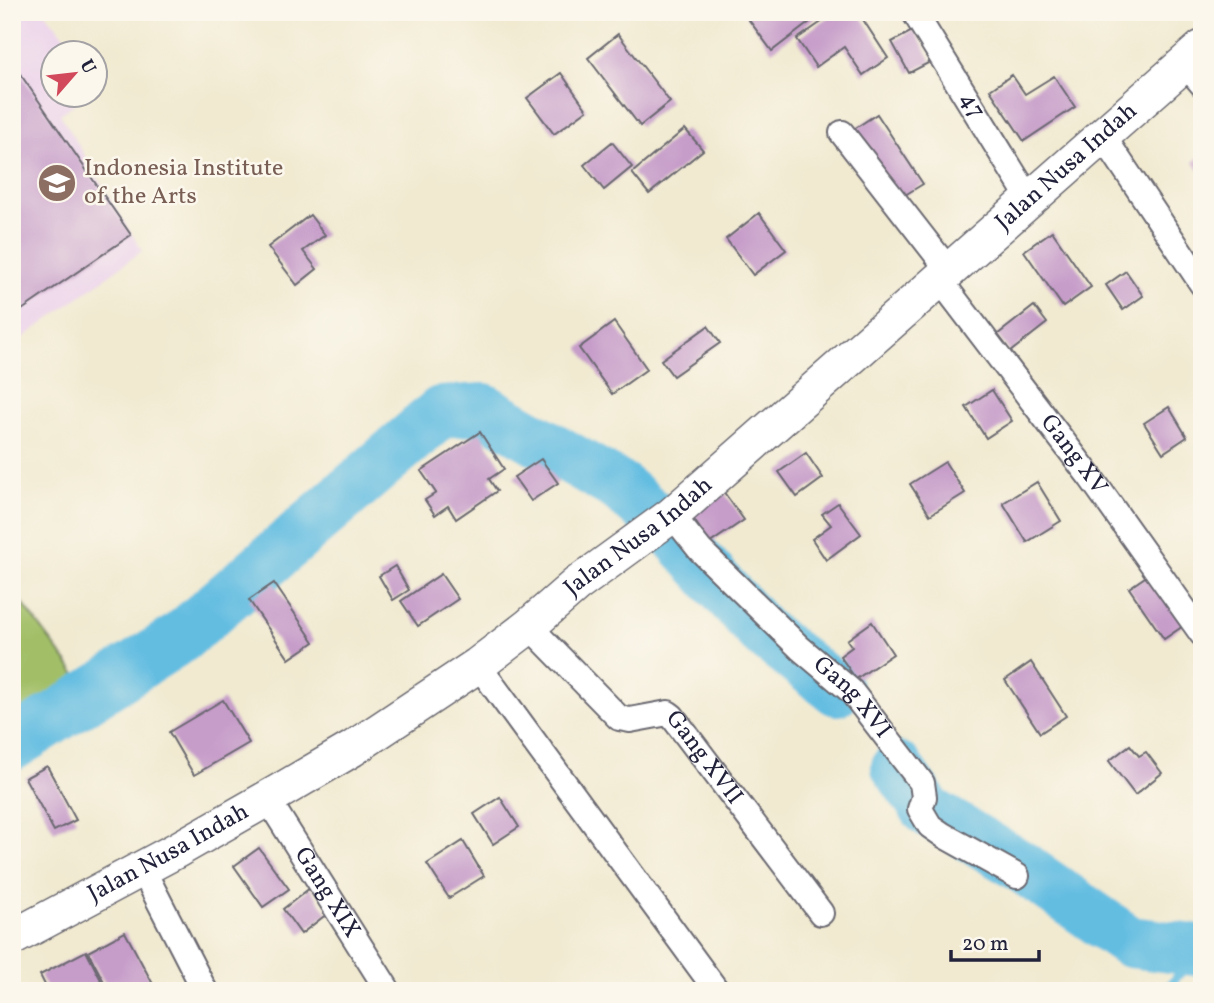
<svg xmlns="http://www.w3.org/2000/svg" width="1214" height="1003" viewBox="0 0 1214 1003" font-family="Vollkorn,serif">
<rect width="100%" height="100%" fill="#fbf7ec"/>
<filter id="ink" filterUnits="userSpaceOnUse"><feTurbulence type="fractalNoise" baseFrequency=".0143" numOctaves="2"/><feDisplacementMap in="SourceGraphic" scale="14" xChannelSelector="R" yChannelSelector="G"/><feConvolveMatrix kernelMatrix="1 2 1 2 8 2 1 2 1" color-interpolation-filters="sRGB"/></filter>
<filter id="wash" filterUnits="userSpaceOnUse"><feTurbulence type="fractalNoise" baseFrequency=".00686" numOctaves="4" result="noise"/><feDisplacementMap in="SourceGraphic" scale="28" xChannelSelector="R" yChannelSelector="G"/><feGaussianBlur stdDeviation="1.57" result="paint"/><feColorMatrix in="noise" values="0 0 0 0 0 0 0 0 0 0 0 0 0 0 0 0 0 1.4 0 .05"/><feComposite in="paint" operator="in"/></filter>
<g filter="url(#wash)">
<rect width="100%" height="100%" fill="#f1ead1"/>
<polygon fill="#ebd1eb" points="12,12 45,12 77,52 52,52 52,94 87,95 60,114 142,251 12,346"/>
<polygon fill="#a2bf67" stroke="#627051" stroke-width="2" points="12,589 87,689 12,735"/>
<polygon fill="#64bde1" stroke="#43708e" stroke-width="2" points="87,689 95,702 12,758 12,735"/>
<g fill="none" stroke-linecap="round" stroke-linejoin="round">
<polyline stroke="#64bde1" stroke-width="9" points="1165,991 1200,950"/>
<g stroke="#64bde1" stroke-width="52">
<polyline points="12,745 180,638 441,412 484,409 620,487 672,532 761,631 837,690"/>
<polyline points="897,767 928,811 1019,865 1130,942 1202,951"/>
</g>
</g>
<g id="blocks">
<g fill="#c69cc9">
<polygon points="743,12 823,12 772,51"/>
<polygon points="836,12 858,12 888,58 863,75 844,47 816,67 797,39"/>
<polygon points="914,30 932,61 909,73 892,42"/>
<polygon points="618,34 670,102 640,126 588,58"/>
<polygon points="12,62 131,235 16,314 12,309"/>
<polygon points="561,73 587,110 554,134 527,98"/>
<polygon points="1012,75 1025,94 1054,76 1075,107 1024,141 990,90"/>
<polygon points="877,114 923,184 900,198 854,129"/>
<polygon points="685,129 703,150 649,194 632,173"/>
<polygon points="612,142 632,167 604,190 584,165"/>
<polygon points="1202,155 1202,173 1193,162"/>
<polygon points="759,213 786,250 753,275 726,239"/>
<polygon points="310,215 325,235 303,251 317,269 297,285 268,247"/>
<polygon points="1052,231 1091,287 1063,307 1024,251"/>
<polygon points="1126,271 1143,296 1123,310 1106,285"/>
<polygon points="1034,306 1047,323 1010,352 997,335"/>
<polygon points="614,322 647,369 612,394 579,348"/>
<polygon points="708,326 720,343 673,376 661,360"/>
<polygon points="992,390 1012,421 986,438 966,407"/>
<polygon points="1169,407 1187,437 1163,453 1144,423"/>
<polygon points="480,432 504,469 489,479 497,491 456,519 448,506 435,515 425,500 436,493 421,471"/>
<polygon points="806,453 823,478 797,497 779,472"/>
<polygon points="541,459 558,483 531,501 514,477"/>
<polygon points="945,462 965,493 930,515 910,484"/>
<polygon points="1037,482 1061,521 1027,542 1003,503"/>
<polygon points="723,491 744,520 710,543 690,514"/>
<polygon points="838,503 861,534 826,560 812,539 831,525 822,514"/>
<polygon points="395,566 409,590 393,600 379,576"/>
<polygon points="1154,571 1189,622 1164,639 1129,588"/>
<polygon points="441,574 458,599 418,626 401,601"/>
<polygon points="274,583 314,642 289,659 249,600"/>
<polygon points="872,622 893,654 856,679 840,656 852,647 847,640"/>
<polygon points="1031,662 1066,716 1040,733 1005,680"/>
<polygon points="223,700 249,743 194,775 169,732"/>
<polygon points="1130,745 1139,756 1146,752 1162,773 1135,795 1109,761"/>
<polygon points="47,766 76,820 54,831 25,778"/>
<polygon points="500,797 519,827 493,844 474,814"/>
<polygon points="463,841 484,876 449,898 427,864"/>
<polygon points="259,848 289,889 263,907 234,866"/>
<polygon points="310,888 328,913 301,934 283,909"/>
<polygon points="125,932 155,988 150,991 109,991 88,952"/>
<polygon points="86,951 101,980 82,991 48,991 40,975"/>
</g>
</g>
</g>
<g filter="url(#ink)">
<use href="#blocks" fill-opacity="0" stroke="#6a6870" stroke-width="2"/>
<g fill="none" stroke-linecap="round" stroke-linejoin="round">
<g stroke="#6a6870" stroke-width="28">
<g id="street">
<path id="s1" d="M914,12l116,188"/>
<polyline points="1185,64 1202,84"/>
<polyline points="842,133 950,272"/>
<polyline points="1103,136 1202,284"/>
<path id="s2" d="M940,280l151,198 111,156"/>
<path id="s3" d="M672,515l28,35 100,98 51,43 71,92 2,14 -4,12 10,17 13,9 74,41"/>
<path id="s4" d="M529,626l90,92 11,2 38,-7 4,3 149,197"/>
<polyline points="478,665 717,991"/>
<path id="s5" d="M267,798l120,191"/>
<polyline points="142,868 205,991"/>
</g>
</g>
<g stroke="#6a6870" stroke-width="38">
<g id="secondary">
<path id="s6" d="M12,938l165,-88 100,-57 75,-44 126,-84 51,-39 47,-41 96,-70 530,-467"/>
</g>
</g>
<use href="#street" stroke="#fff" stroke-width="24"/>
<use href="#secondary" stroke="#fff" stroke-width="35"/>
</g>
</g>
<defs>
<g id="university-disc" transform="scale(2.0125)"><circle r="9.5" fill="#8d6e63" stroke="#fbf7ec"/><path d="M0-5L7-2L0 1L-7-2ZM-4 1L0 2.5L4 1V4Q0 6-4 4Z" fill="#fff"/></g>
</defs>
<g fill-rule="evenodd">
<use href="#university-disc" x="57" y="183"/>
</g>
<g text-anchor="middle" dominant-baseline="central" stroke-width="5" stroke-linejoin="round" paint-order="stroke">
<g font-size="24" fill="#22223b" stroke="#fbf7ec">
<text stroke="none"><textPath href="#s1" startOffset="110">47</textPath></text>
<text stroke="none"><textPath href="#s6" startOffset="1312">Jalan Nusa Indah</textPath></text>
<text stroke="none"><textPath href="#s2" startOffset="220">Gang XV</textPath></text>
<text stroke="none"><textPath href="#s6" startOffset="746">Jalan Nusa Indah</textPath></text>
<text stroke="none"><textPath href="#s3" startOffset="257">Gang XVI</textPath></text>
<text stroke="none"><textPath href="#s4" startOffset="236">Gang XVII</textPath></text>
<text stroke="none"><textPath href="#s6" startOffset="178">Jalan Nusa Indah</textPath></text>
<text stroke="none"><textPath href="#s5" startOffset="112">Gang XIX</textPath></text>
</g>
<g font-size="24" fill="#785e54" stroke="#fbf7ec" text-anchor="start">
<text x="84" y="169">Indonesia Institute<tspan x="84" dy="28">of the Arts</tspan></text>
</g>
</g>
<rect width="1214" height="1003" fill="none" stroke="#fbf7ec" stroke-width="42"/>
<g transform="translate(74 74) rotate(62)"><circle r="33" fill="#fbf7ec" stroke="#a4a2a5" stroke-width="2"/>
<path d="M0-5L12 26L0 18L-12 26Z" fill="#d1495b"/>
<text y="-10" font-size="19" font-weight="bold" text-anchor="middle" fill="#22223b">U</text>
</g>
<path d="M951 950v10h88v-10" fill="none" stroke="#22223b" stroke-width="3.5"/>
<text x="962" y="950" font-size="21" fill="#22223b" stroke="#fbf7ec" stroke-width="5" paint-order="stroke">20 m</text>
</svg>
